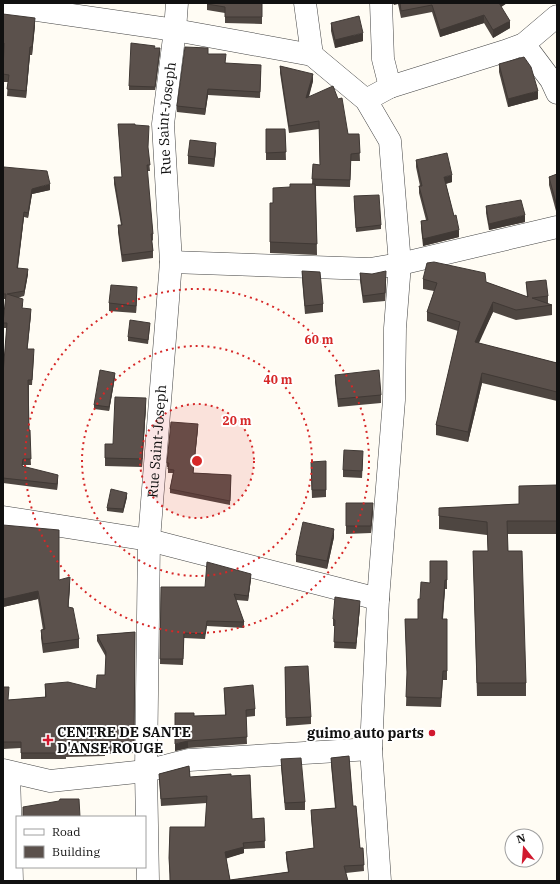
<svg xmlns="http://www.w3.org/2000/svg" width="560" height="884" viewBox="0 0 560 884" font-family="'IBM Plex Serif',serif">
<rect width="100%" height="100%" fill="#fffcf4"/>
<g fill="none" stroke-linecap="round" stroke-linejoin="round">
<g stroke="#444" stroke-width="23">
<g id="minor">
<polyline points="305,3 312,55"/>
<polyline points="381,3 383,59 390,87"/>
<polyline points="3,5 175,30 312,55 366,100 390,141 400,264 395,328 394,400 378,599 371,749 380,881"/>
<polyline points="524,44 557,16"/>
<polyline points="366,100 390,87 505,51 524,44 551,80 557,93"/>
<polyline points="171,262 370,269 400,264 557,227"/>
<polyline points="3,517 149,540 378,599"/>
<polyline points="3,770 50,781 146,771 189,760 371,749"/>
<polyline points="9,772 12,881"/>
<path id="s1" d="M148,881l-2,-110 3,-231 22,-278 -8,-138 12,-94 2,-27"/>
</g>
</g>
<use href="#minor" stroke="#fff" stroke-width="22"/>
</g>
<g fill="#4e4641">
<polygon points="116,3 139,3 139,4"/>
<polygon points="207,3 262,3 262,24 225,23 225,13 207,10"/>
<polygon points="393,3 507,3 501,7 510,28 493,38 484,23 440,37 432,12 401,18 398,4 394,5"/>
<polygon points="3,14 35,25 32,55 30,55 26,98 7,96 8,82 3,82"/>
<polygon points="331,23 363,41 335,48 331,31"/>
<polygon points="155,48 160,52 155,90 129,90 129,86"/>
<polygon points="208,54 226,63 261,71 260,98 208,95 205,115 177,112 177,106"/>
<polygon points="499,64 538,99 508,107 499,72"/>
<polygon points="280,66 313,81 309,97 348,134 359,134 360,161 351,161 350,187 316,186 317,255 270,253 270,203 273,203 290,187 312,184 313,164 320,165 319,129 289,133 280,73"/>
<polygon points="557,107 557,117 556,116 556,108"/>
<polygon points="118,124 135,125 148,149 150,171 147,171 153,234 153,240 152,241 153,251 153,258 122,262 118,232 118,225 121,225 114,184 114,177 122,177"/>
<polygon points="266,129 285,129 286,160 266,160"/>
<polygon points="216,150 214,167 188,164 188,156"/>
<polygon points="416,160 452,182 446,184 459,237 423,246 421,228 421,221 426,220 419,193 419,186 420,186 416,167"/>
<polygon points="3,169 50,190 32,194 28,218 24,217 18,268 28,274 24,296 17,298 23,305 22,308 31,314 27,349 34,355 32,385 29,385 29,430 31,465 23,465 22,466 58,480 57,490 3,483 3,374 7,328 3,328 3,322 6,299 3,299"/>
<polygon points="557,174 557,210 556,211 549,185 549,177"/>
<polygon points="354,200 381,225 381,229 356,232"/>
<polygon points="486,206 525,222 489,230 486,213"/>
<polygon points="302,271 323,304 323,312 305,314 302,279"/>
<polygon points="360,273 386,279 385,301 363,303 360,281"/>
<polygon points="423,279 486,282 527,297 526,282 548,296 548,304 552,305 552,315 516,320 493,312 478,343 557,363 557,401 482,383 468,442 436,435 436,425 458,331 427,321 427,312 434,291 423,289"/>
<polygon points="137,295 136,313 109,311 109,303"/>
<polygon points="150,326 148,344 128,341 128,337"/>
<polygon points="335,375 381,395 381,403 338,407 335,382"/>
<polygon points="115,377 109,411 94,409 94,405"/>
<polygon points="146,406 142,467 105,466 105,444 113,444"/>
<polygon points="198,428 193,473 231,475 230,505 170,493 170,489 173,473 168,473 168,467 167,467 167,463"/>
<polygon points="363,459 362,478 343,477 343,470"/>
<polygon points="326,461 326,497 312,498 311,470"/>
<polygon points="557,485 557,534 507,534 508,551 526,683 526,696 477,696 473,551 488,551 487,535 439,529 439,508 519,504"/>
<polygon points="127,497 123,513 107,511 107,508"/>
<polygon points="346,503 373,511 371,533 346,534"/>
<polygon points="3,525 59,580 70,586 68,607 79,639 79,648 43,653 41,638 41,630 43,630 38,599 3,607"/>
<polygon points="334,537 327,569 296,562 296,555"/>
<polygon points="447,561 447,589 445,589 443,619 447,619 447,680 443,680 441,707 406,706 407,676 405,619 418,619 420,599 430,583"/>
<polygon points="251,579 248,601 236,600 244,622 244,628 207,626 205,639 184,638 183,665 160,664 161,587 205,587"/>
<polygon points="360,607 356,649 334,648 335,626 333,626 333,619"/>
<polygon points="135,632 134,753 105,754 105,756 66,757 66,759 21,759 21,748 3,749 3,687 8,700 45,697 45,684 96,689 105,675 106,657 97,641 97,635"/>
<polygon points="285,667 311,717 311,724 286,726"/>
<polygon points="224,688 255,709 255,716 246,717 247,744 188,748 175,751 194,716 225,715"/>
<polygon points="349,756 353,806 356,806 360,848 363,848 364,871 346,873 347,881 170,881 169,865 170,827 205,827 207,803 161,806 159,774 189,766 190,777 231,774 231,776 250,775 252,819 264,818 265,848 244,849 244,853 226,858 230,880 288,872 286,859 286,852 314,848 311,817 311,810 335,808 331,765 331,758"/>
<polygon points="281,759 305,802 305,810 285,810 281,767"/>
</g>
<g fill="#403935">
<polygon points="498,3 507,3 498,9"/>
<polygon points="484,15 484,23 440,37 440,30"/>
<polygon points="35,18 35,25 32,55 32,47"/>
<polygon points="510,21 510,28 493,38 493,30"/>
<polygon points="363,33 363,41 335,48 335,40"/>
<polygon points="30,47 30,55 26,98 26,91"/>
<polygon points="160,48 160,52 155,90 155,87"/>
<polygon points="313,74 313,81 306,105 306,98"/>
<polygon points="208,89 208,95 205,115 205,109"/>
<polygon points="538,91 538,99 508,107 508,99"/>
<polygon points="216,143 216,150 214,167 214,159"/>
<polygon points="452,175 452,182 444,184 444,177"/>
<polygon points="50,184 50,190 32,194 28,218 28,213 32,189"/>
<polygon points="556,203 557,203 557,210 556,211"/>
<polygon points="24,212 24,217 17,273 17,268"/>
<polygon points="525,215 525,222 489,230 489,224"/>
<polygon points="459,230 459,237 423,246 423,239"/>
<polygon points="28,269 28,274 24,296 24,291"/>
<polygon points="386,271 386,279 385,301 385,293"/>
<polygon points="137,287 137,295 136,313 136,306"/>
<polygon points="493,302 493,312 475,352 475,342"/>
<polygon points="31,309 31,314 27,355 27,349"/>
<polygon points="115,373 115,377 109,411 109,407"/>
<polygon points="482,373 482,383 468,442 468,432"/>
<polygon points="146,398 146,406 142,467 142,459"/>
<polygon points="198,424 198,428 193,477 193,473"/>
<polygon points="58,475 58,480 57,490 57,484"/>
<polygon points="127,493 127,497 123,513 123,509"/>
<polygon points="373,503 373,511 371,533 371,526"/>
<polygon points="334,529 334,537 327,569 327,561"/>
<polygon points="251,574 251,579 248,601 248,596"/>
<polygon points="70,577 70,586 68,615 68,607"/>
<polygon points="445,580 445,589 442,628 442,619"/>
<polygon points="38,591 38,599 3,607 3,599"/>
<polygon points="360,601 360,607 356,649 356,643"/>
<polygon points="188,741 188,748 175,751 175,744"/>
<polygon points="244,847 244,853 225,859 225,852"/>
</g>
<g fill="#5b514c" stroke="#403935">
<polygon points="207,3 262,3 262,17 225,17 225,7 207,4"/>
<polygon points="400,3 499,3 510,21 493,30 484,15 440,30 432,5 401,11"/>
<polygon points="3,14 35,18 32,47 30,47 26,91 7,89 9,75 3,74 4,43 3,42"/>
<polygon points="359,16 363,33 335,40 331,23"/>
<polygon points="131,43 155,46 154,48 160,48 155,87 129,86"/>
<polygon points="185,47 208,48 208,54 226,54 225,63 261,65 260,92 208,89 205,109 177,106"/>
<polygon points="524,57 531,67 538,91 508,99 499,64"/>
<polygon points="280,66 313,74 306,98 333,86 338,99 342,98 348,134 359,134 360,153 351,154 350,180 312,179 313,164 320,165 319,121 289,126"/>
<polygon points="118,124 135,124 135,125 149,126 148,147 150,165 147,165 153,234 151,234 153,251 122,255 118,225 122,225 114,177 122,177"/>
<polygon points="266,129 285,129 286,152 266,153"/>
<polygon points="190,140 216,143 214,159 188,156"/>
<polygon points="447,153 452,175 444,177 454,216 456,215 459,230 423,239 421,221 428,220 419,186 422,186 416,160"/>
<polygon points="4,167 47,171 50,184 32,189 28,213 24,212 17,268 28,269 24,291 7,294 23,299 22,308 31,309 27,349 34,349 32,380 28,380 29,430 30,430 31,459 23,459 22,466 58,475 57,484 3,478 3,374 7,323 3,323 6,294 3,294 3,169"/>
<polygon points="557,174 557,203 556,203 549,177"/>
<polygon points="290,184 315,184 317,244 270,242 270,203 273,203 273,188 290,187"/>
<polygon points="379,195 381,225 356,228 354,196"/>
<polygon points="521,200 525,215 489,224 486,206"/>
<polygon points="434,262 485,273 486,282 528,297 526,282 546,280 548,296 532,298 552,305 516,310 493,302 475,342 557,363 557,392 482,373 468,432 436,425 460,322 427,312 437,283 423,279 427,263"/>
<polygon points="302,271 320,272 323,304 305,306"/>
<polygon points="386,271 385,293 363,296 360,273 372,274"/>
<polygon points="111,285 137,287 136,306 109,303"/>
<polygon points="130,320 150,323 148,340 128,337"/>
<polygon points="100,370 115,373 109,407 94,405"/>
<polygon points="379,370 381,395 338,399 335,375"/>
<polygon points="115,397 146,398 142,459 105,458 105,444 113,444"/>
<polygon points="171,422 198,424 193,473 231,475 230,501 170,489 174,470 168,469 169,463 167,463"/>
<polygon points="344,450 363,451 362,471 343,470"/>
<polygon points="326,461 326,490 312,490 311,462"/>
<polygon points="557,485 557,521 507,521 508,551 522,551 526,683 477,683 473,551 488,551 487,522 439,516 439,508 519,504 519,486"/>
<polygon points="111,489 127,493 123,509 107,508"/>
<polygon points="346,503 373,503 371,526 346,526"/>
<polygon points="303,522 334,529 327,561 296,555"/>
<polygon points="3,525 59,530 59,580 70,577 68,607 73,608 79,639 43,644 41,630 45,629 38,591 3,599"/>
<polygon points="430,561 447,561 447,580 445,580 442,619 447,619 447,671 443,671 441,698 406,697 407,672 405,619 418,619 418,599 420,599 421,582 430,583"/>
<polygon points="207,562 251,574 248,596 234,594 244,622 207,621 205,634 184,633 183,659 160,659 161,587 205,587"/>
<polygon points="335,597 360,601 356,643 334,642 335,620 333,619"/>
<polygon points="135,632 134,747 105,747 105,750 66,751 66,753 21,753 21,742 3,742 3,687 9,687 8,700 46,697 45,684 68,682 96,689 97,675 105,675 106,652 97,635"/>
<polygon points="308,666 311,717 286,718 285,667"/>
<polygon points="253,685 255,709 246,710 247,737 188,741 175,744 175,713 194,713 194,716 226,715 224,688"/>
<polygon points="349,756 353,806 356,806 360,848 363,848 364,865 344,866 348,881 170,881 170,874 169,858 170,827 205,827 207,796 161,799 159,774 189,766 190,777 231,774 231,776 250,775 252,819 264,818 265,841 243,843 244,847 225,852 230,880 289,872 286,852 314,848 311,810 336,808 331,758"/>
<polygon points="301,758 305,802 285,803 281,759"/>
<polygon points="60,799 79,799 80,817 23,817 23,807 59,801"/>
</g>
<circle cx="197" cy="461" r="57" fill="#d62828" fill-opacity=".12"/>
<g fill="none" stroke="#d62828" stroke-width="2" stroke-dasharray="2 4">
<circle cx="197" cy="461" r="57"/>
<circle cx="197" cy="461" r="115"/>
<circle cx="197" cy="461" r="172"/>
</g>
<g fill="#d1192e" stroke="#fff" stroke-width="1.5">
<circle cx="432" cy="733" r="4"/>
<path d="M46 734h4v4h4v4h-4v4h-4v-4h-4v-4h4z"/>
</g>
<g text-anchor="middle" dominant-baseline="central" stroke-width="4" stroke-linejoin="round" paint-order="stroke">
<g font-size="14" fill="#111" stroke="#fff">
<text stroke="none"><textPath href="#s1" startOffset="764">Rue Saint-Joseph</textPath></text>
<text stroke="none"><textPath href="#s1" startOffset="440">Rue Saint-Joseph</textPath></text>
</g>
<g font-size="14" font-weight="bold" fill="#111" stroke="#fff" text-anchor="start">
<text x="57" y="732">CENTRE DE SANTE<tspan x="57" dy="16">D'ANSE ROUGE</tspan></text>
<text x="424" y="733" text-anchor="end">guimo auto parts</text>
</g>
</g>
<circle cx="197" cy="461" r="6" fill="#d62828" stroke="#fff" stroke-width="2"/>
<g font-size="12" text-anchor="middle" font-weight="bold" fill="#d62828" stroke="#fff" stroke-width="4" stroke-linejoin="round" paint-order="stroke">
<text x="319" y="344">60 m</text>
<text x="278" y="384">40 m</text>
<text x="237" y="425">20 m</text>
</g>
<rect width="560" height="884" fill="none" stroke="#111111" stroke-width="8"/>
<rect x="16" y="816" width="130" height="52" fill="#ffffff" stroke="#a0a0a0"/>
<rect x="24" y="829" width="20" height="6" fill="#ffffff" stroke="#a0a0a0"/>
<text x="52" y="836" font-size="12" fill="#111111">Road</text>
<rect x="24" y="846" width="20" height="12" fill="#5b514c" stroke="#a0a0a0"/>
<text x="52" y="856" font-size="12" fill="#111111">Building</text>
<g transform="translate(524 848) rotate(343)"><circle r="19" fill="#ffffff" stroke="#a0a0a0"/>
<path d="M0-3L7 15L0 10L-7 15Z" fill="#d1192e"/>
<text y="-6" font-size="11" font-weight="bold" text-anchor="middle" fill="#111111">N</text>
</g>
</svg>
